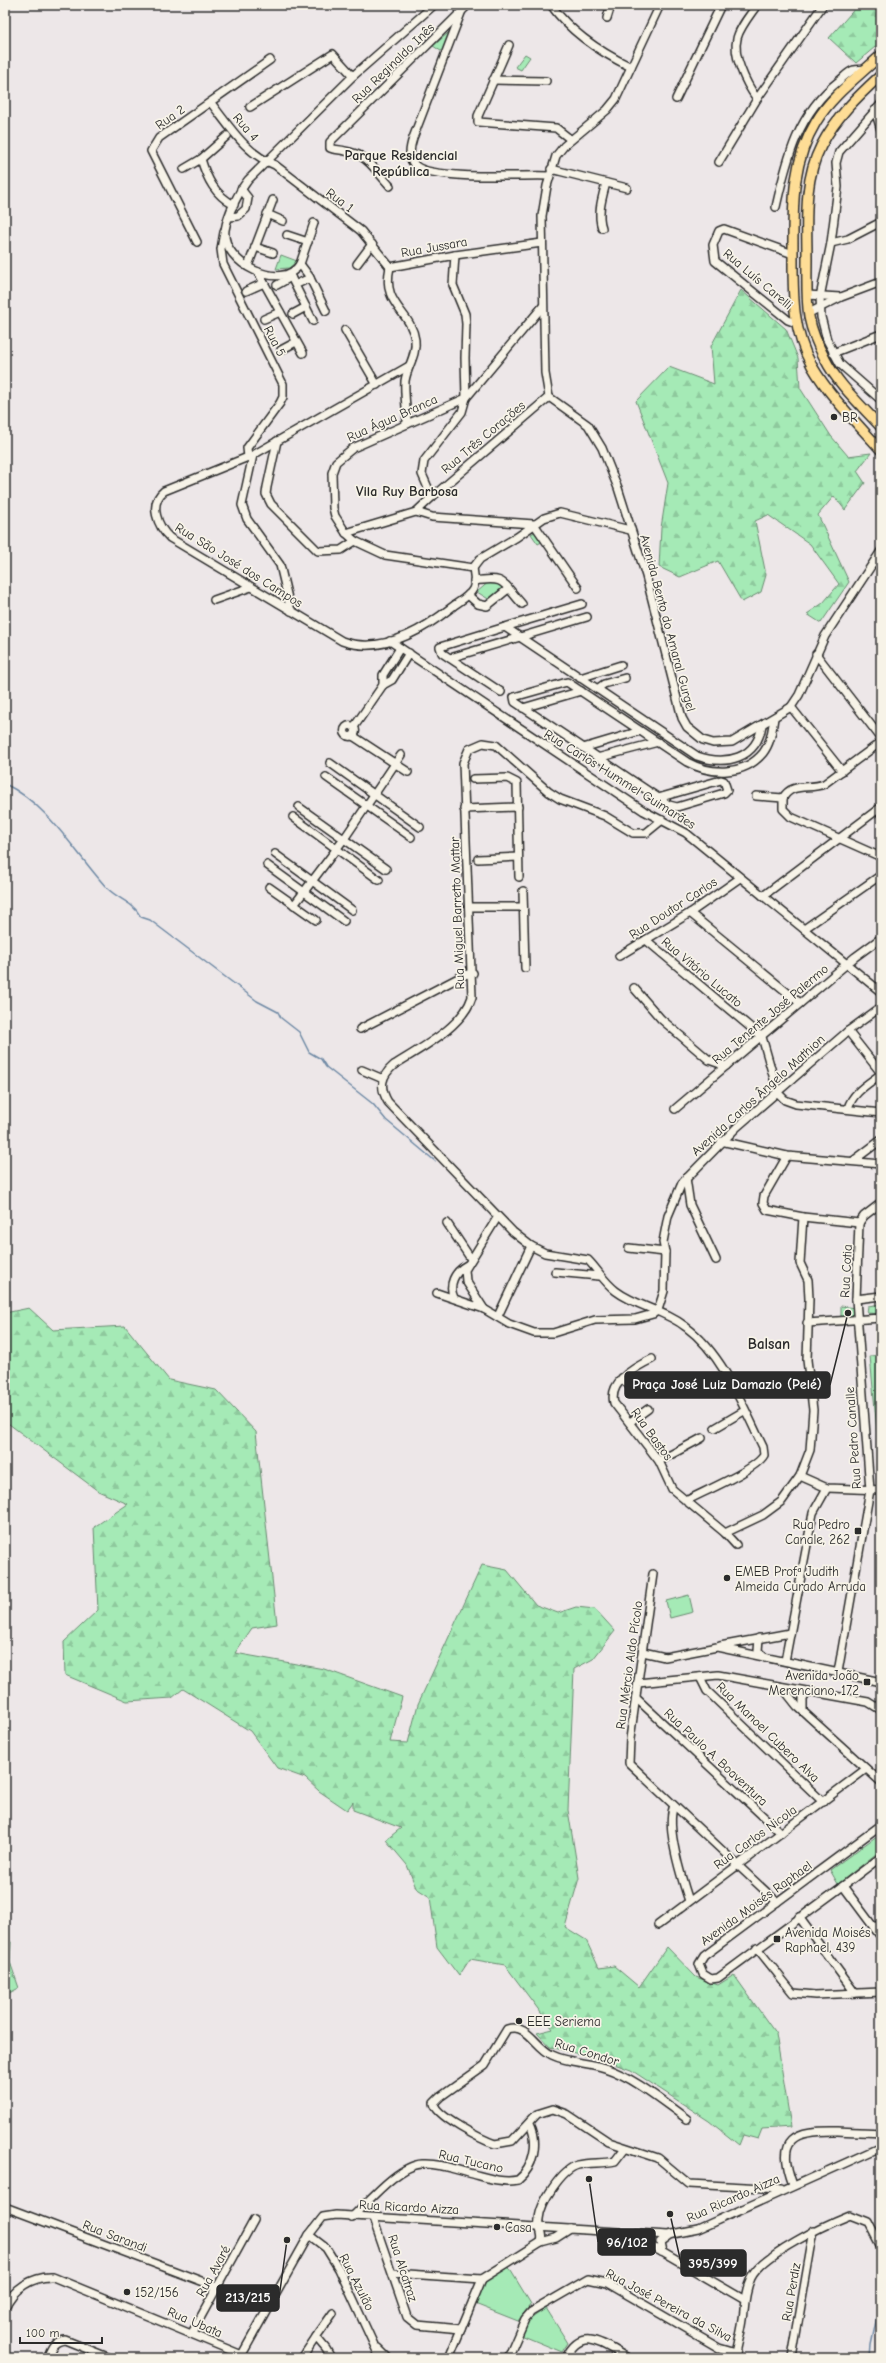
<svg xmlns="http://www.w3.org/2000/svg" width="886" height="2363" viewBox="0 0 886 2363" font-family="'Comic Neue',sans-serif">
<defs>
<pattern id="forest-firs" width="22" height="20" patternUnits="userSpaceOnUse"><rect width="22" height="20" fill="#a5eab6"/><path d="M5 1l3.5 6h-7zM16 11l3.5 6h-7z" fill="#8ec99d"/></pattern>
</defs>
<rect width="100%" height="100%" fill="#ede7e8"/>
<filter id="ink" filterUnits="userSpaceOnUse"><feTurbulence type="fractalNoise" baseFrequency=".025" numOctaves="2"/><feDisplacementMap in="SourceGraphic" scale="8" xChannelSelector="R" yChannelSelector="G"/><feConvolveMatrix kernelMatrix="1 2 1 2 8 2 1 2 1" color-interpolation-filters="sRGB"/></filter>
<g filter="url(#ink)">
<g fill="#a5eab6" stroke="#688a70">
<polygon points="455,27 444,53 433,46"/>
<polygon points="525,54 530,57 521,70 515,67"/>
<polygon points="281,255 297,261 289,268 276,269"/>
<polygon points="540,529 549,538 538,544 531,534"/>
<polygon points="490,581 495,581 504,588 490,600 477,592"/>
<polygon points="881,1304 881,1314 867,1313 868,1306"/>
<polygon points="841,1306 855,1308 853,1315 851,1317 841,1317"/>
<polygon points="881,1355 881,1431 877,1431 870,1356"/>
<polygon points="689,1595 693,1612 670,1618 666,1601"/>
<polygon points="881,1833 881,1850 838,1884 830,1870"/>
<polygon points="508,2266 531,2304 518,2321 475,2304 486,2280"/>
<polygon points="546,2308 568,2343 562,2352 521,2335 529,2320"/>
</g>
<g fill="url(#forest-firs)" stroke="#688a70">
<polygon points="858,5 881,5 881,42 856,63 829,38"/>
<polygon points="741,290 786,329 798,358 800,388 831,436 848,456 871,453 857,471 865,483 845,510 834,496 818,515 849,582 821,623 807,614 823,603 839,584 810,544 768,515 755,521 766,575 761,592 742,602 718,561 680,577 659,567 661,528 668,483 636,401 669,367 714,384 711,346"/>
<polygon points="29,1308 53,1330 125,1326 169,1380 216,1390 256,1432 277,1624 252,1628 235,1653 324,1669 402,1697 390,1742 408,1743 418,1704 482,1565 507,1570 536,1605 558,1613 576,1607 595,1609 615,1631 593,1659 574,1669 568,1810 579,1878 565,1927 586,1940 599,1968 614,1966 639,1987 667,1947 696,1977 718,1985 734,1975 776,2034 791,2127 762,2129 758,2139 743,2135 739,2145 709,2121 631,2070 600,2059 550,2047 537,2033 553,2029 505,1965 470,1959 459,1976 437,1947 430,1897 416,1888 407,1865 386,1840 401,1828 353,1810 353,1802 347,1810 319,1791 305,1778 277,1768 250,1731 183,1689 172,1698 127,1701 65,1675 64,1642 98,1610 94,1527 128,1504 98,1491 5,1421 5,1313"/>
<polygon points="5,1936 11,1942 10,1962 19,1988 5,1995"/>
</g>
<g fill="none" stroke-linecap="round" stroke-linejoin="round">
<g stroke="#6f8aa5" stroke-width="1.5">
<path d="M5,784c44,21 70,69 102,104 12,12 25,13 34,29l9,3 107,81 21,11 3,6 18,14 10,20 12,7 5,8 47,37 13,16 49,41"/>
<polyline points="870,2358 871,2345 877,2317"/>
</g>
<g stroke="#2b2b2b" stroke-width="10">
<g id="minor">
<path d="M551,5c20,28 49,47 80,62"/>
<polyline points="660,5 616,99 607,110 564,146 556,156 547,186 542,216 545,373 549,397 588,425 602,448 618,488 646,576 682,718 687,727 703,740 713,743 732,742 791,707 799,695 825,636 881,551"/>
<path d="M461,13l-48,125c-3,9 -6,21 3,28 17,14 107,9 133,10"/>
<polyline points="607,18 611,5"/>
<polyline points="509,45 478,116 478,122 556,128 570,139"/>
<polyline points="493,80 546,81"/>
<polyline points="676,99 721,5"/>
<path d="M757,99c-7,-10 -12,-19 -16,-30 -12,-30 -1,-40 16,-64"/>
<path d="M211,103c19,24 35,51 64,62l86,66 29,36"/>
<polyline points="881,104 839,152 836,163 838,187 831,243 820,297 821,317 827,340 840,364 881,400"/>
<polyline points="250,107 333,54 353,76"/>
<polyline points="875,110 881,130"/>
<path d="M201,159c6,20 14,36 33,46"/>
<polyline points="719,162 757,99 823,5"/>
<polyline points="184,169 201,159 227,136"/>
<polyline points="551,169 627,188"/>
<path d="M390,186c-23,-25 -22,-33 -57,-37l-3,-1v-6l138,-137"/>
<path d="M776,207c11,-49 22,-94 63,-126 4,-3 10,-10 15,-11 3,-1 8,0 12,-1"/>
<polyline points="267,214 283,221"/>
<polyline points="230,217 238,216 246,209 248,198 241,189"/>
<path d="M314,223l-14,41c-18,29 -79,-1 -75,-34 3,-17 13,-37 23,-50l105,-104 81,-71"/>
<path d="M602,228c-5,-14 0,-30 4,-45"/>
<polyline points="224,232 221,249 223,264 283,384 283,397 280,403 247,448 248,457"/>
<polyline points="287,235 308,242"/>
<polyline points="197,242 151,151 159,138 270,60"/>
<polyline points="831,243 848,239 881,222"/>
<polyline points="255,247 273,253"/>
<polyline points="793,254 724,229 719,231 713,245 715,261 788,320 796,323"/>
<polyline points="300,264 309,276 326,311"/>
<polyline points="357,264 372,244"/>
<polyline points="248,266 273,200"/>
<path d="M390,267c-9,39 21,43 25,73 2,15 -8,27 -10,41 -1,14 2,30 2,43"/>
<polyline points="390,267 455,255 542,243"/>
<polyline points="258,272 303,353"/>
<polyline points="290,275 313,321"/>
<polyline points="299,283 310,278"/>
<polyline points="277,285 291,277"/>
<polyline points="246,291 264,283"/>
<polyline points="807,295 840,297"/>
<polyline points="809,313 841,297 881,282"/>
<polyline points="293,314 306,307"/>
<polyline points="264,319 280,312"/>
<polyline points="345,330 377,385"/>
<polyline points="281,350 296,342"/>
<polyline points="833,353 881,334"/>
<path d="M409,366l-156,89 -89,36c-16,13 -6,36 6,47l172,103c39,14 80,-10 110,-34 6,-5 17,-10 21,-18 3,-6 1,-14 0,-21"/>
<polyline points="277,441 267,487 266,494 271,504 318,551 341,550 355,541"/>
<polyline points="253,455 242,505 247,519 280,565 291,611"/>
<polyline points="432,497 422,474 424,461 462,412 466,398 465,358 466,324 465,314 453,285 455,255"/>
<polyline points="416,512 432,517 534,524 578,588"/>
<polyline points="346,533 416,512 432,497 549,397"/>
<polyline points="473,568 385,555 355,541 346,533 335,516 333,508 332,473 336,462 353,448 466,398 543,306"/>
<polyline points="473,568 480,559 517,537 544,518 560,513 630,530"/>
<path d="M474,581c32,-5 28,1 48,23"/>
<polyline points="468,595 478,604 487,606 508,589"/>
<polyline points="214,600 251,587"/>
<polyline points="505,627 582,604"/>
<polyline points="390,641 644,811 686,833 881,992"/>
<polyline points="816,654 881,738"/>
<polyline points="450,658 587,617"/>
<polyline points="580,678 621,665"/>
<polyline points="383,685 383,675 400,648"/>
<polyline points="597,689 604,684 625,678"/>
<path d="M501,692l-59,-39 -2,-6 65,-20 192,129c29,10 60,3 65,-31"/>
<polyline points="791,707 842,771"/>
<polyline points="523,708 581,691"/>
<circle cx="350" cy="731" r="5.5"/>
<polyline points="354,727 383,685 392,680 409,653"/>
<polyline points="353,736 408,772"/>
<polyline points="583,748 640,731"/>
<polyline points="597,758 658,742"/>
<polyline points="330,763 420,827"/>
<polyline points="326,777 411,837"/>
<polyline points="473,779 507,778 517,783 519,877"/>
<polyline points="756,796 783,798 783,809 791,817 881,857"/>
<path d="M658,798l63,-18 3,1 3,9 -3,3 -47,14 -8,-2 -154,-103 -1,-5 53,-15 120,80c24,13 57,14 76,-9 8,-10 9,-23 11,-35"/>
<path d="M783,798c9,-16 26,-8 41,-14l57,-42"/>
<polyline points="299,807 386,869"/>
<polyline points="464,809 518,807"/>
<polyline points="293,817 379,880"/>
<path d="M662,820l-16,13h-13l-28,-17 -45,-17 -11,-7 -53,-47 -13,-2 -14,6 -6,14 9,234c-9,30 -53,52 -78,68 -13,11 -15,22 -6,37l125,130 18,14 14,7 43,7c10,10 15,21 28,31 21,16 49,19 70,36 37,27 57,79 77,120l1,8c-8,15 -62,37 -78,46"/>
<polyline points="275,854 352,910"/>
<polyline points="478,859 518,857"/>
<polyline points="267,865 344,921"/>
<polyline points="269,887 316,920"/>
<polyline points="523,891 525,968"/>
<polyline points="763,896 881,807"/>
<polyline points="294,905 344,839 401,755"/>
<polyline points="469,907 523,907"/>
<polyline points="690,913 800,1003"/>
<polyline points="804,929 881,875"/>
<polyline points="646,940 762,1037 778,1093 785,1100 796,1104 881,1113"/>
<polyline points="619,956 690,913 740,878"/>
<polyline points="634,988 661,1019 709,1060 726,1066"/>
<polyline points="360,1029 464,975 473,973"/>
<polyline points="848,1031 881,1073"/>
<polyline points="362,1070 383,1079"/>
<path d="M848,1108c5,-16 20,-24 33,-34"/>
<polyline points="675,1109 855,957 881,938"/>
<polyline points="721,1141 787,1156 881,1164"/>
<polyline points="787,1156 764,1196 763,1203 767,1210 803,1217 859,1223"/>
<polyline points="853,1161 881,1140"/>
<polyline points="686,1178 690,1205 716,1260"/>
<polyline points="447,1223 471,1259"/>
<polyline points="859,1223 864,1216 881,1203"/>
<polyline points="629,1248 665,1252"/>
<polyline points="555,1272 599,1276"/>
<polyline points="437,1293 484,1309 509,1324 534,1333 553,1333 595,1320 635,1319 653,1314 658,1310 664,1291 665,1252 663,1242 668,1216 682,1183 737,1127 848,1031 881,1007"/>
<path d="M454,1298c-6,-13 0,-26 13,-33"/>
<polyline points="856,1299 881,1296"/>
<polyline points="484,1309 466,1281 465,1270 497,1218"/>
<polyline points="498,1316 531,1246"/>
<polyline points="807,1323 881,1318"/>
<path d="M652,1359c-15,7 -44,23 -38,44l45,58 13,28 53,44 11,12"/>
<polyline points="622,1378 635,1392"/>
<polyline points="630,1422 648,1409"/>
<polyline points="715,1428 744,1411"/>
<polyline points="659,1461 702,1438"/>
<polyline points="800,1476 827,1488 881,1490"/>
<polyline points="725,1533 763,1515 782,1501 800,1476 810,1450 813,1410 807,1360 809,1299 808,1280 800,1263 803,1217"/>
<polyline points="653,1574 630,1739 629,1763 777,1902"/>
<polyline points="759,1638 758,1651 765,1658"/>
<polyline points="720,1646 790,1633"/>
<polyline points="643,1652 665,1657 717,1647 881,1682"/>
<polyline points="785,1661 813,1513 827,1488"/>
<polyline points="838,1672 870,1490 856,1299 859,1223"/>
<polyline points="700,1677 707,1691 823,1802"/>
<polyline points="638,1683 718,1675 868,1702 881,1710"/>
<polyline points="782,1687 797,1706 881,1782"/>
<polyline points="636,1698 781,1833"/>
<polyline points="803,1710 803,1698 808,1691"/>
<path d="M674,1806c-9,19 8,74 15,95"/>
<polyline points="881,1857 843,1886 881,1937"/>
<polyline points="843,1886 718,1978 711,1979 703,1974 699,1964 704,1956 881,1825"/>
<polyline points="799,1917 855,1993"/>
<polyline points="658,1925 866,1769"/>
<polyline points="874,1928 881,1923"/>
<polyline points="757,1948 793,1993 815,1995 881,1992"/>
<path d="M687,2119c-25,-18 -52,-41 -82,-51 -18,-6 -36,-5 -53,-13 -17,-8 -24,-32 -45,-26l-22,36 -45,32 -6,6c1,13 49,37 61,41l17,-3 25,-27 16,-5 14,5 42,28 49,16 31,26 92,5"/>
<path d="M793,2185c-18,-48 1,-55 45,-54 14,1 29,1 43,2"/>
<polyline points="5,2207 217,2287"/>
<path d="M352,2217c17,-16 47,-52 70,-53 17,-1 35,6 51,10 15,4 29,9 45,6 16,-13 21,-38 12,-56"/>
<polyline points="373,2218 407,2317 417,2325 461,2329"/>
<polyline points="626,2234 662,2252 743,2299"/>
<polyline points="309,2235 326,2248 339,2269 380,2358"/>
<path d="M541,2242c3,-9 -4,-14 -2,-23 1,-16 23,-50 39,-54 12,-3 25,-1 37,-4l10,-13"/>
<polyline points="662,2252 660,2242 668,2236"/>
<polyline points="393,2273 482,2279"/>
<path d="M5,2308c7,-19 28,-32 48,-31l189,78"/>
<polyline points="192,2333 254,2220"/>
<polyline points="316,2337 333,2313"/>
<polyline points="378,2348 388,2358"/>
<path d="M47,2358c4,-9 6,-17 18,-18l45,18"/>
<polyline points="240,2358 309,2235 323,2217 336,2215 668,2235 698,2229 881,2147"/>
<polyline points="302,2358 316,2337 326,2349 331,2358"/>
<polyline points="449,2358 482,2279 541,2242 556,2238 570,2229"/>
<polyline points="508,2358 525,2319 531,2312 588,2279 607,2283 719,2348 736,2353"/>
<path d="M566,2358c16,-34 39,-12 62,0"/>
<path d="M735,2358c3,-16 8,-32 9,-48 1,-12 2,-21 7,-32 12,-24 74,-53 99,-63l18,7 13,25"/>
<polyline points="792,2358 814,2230"/>
</g>
</g>
<g stroke="#2b2b2b" stroke-width="12">
<g id="major">
<path d="M881,55c-22,21 -49,40 -65,67 -25,41 -23,85 -23,132 0,40 -1,76 19,112 18,31 45,57 69,84"/>
<path d="M881,75c-24,22 -45,42 -60,71 -18,35 -14,76 -14,113 0,19 -1,39 2,58 3,15 9,29 16,42 13,26 37,47 56,68"/>
</g>
</g>
<use href="#minor" stroke="#f7f3e8" stroke-width="7"/>
<use href="#major" stroke="#fedd96" stroke-width="9"/>
</g>
</g>
<g fill="#2b2b2b" stroke="#f7f3e8" stroke-width="1.5">
<circle cx="834" cy="417" r="4"/>
<rect x="854" y="1527" width="8" height="8" rx="2"/>
<circle cx="727" cy="1578" r="4"/>
<rect x="863" y="1678" width="8" height="8" rx="2"/>
<rect x="773" y="1935" width="8" height="8" rx="2"/>
<circle cx="519" cy="2021" r="4"/>
<circle cx="497" cy="2227" r="4"/>
<circle cx="127" cy="2292" r="4"/>
</g>
<g text-anchor="middle" dominant-baseline="central" stroke-width="3.5" stroke-linejoin="round" paint-order="stroke">
<g font-size="13" fill="#2b2b2b" stroke="#f7f3e8">
<text transform="translate(393 63) rotate(-44)">Rua Reginaldo Inês</text>
<text transform="translate(170 117) rotate(-35)">Rua 2</text>
<text transform="translate(246 127) rotate(50)">Rua 4</text>
<text transform="translate(340 200) rotate(37)">Rua 1</text>
<text transform="translate(434 247) rotate(-10)">Rua Jussara</text>
<text transform="translate(758 279) rotate(40)">Rua Luís Carelli</text>
<text transform="translate(275 341) rotate(63)">Rua 5</text>
<text transform="translate(392 418) rotate(-24)">Rua Água Branca</text>
<text transform="translate(483 437) rotate(-40)">Rua Três Corações</text>
<text transform="translate(239 565) rotate(32)">Rua São José dos Campos</text>
<text transform="translate(668 623) rotate(75)">Avenida Bento do Amaral Gurgel</text>
<text transform="translate(620 779) rotate(32)">Rua Carlos Hummel Guimarães</text>
<text transform="translate(673 908) rotate(-33)">Rua Doutor Carlos</text>
<text transform="translate(457 913) rotate(-92)">Rua Miguel Barretto Mattar</text>
<text transform="translate(702 972) rotate(40)">Rua Vitório Lucato</text>
<text transform="translate(770 1014) rotate(-40)">Rua Tenente José Palermo</text>
<text transform="translate(758 1095) rotate(-42)">Avenida Carlos Ângelo Mathion</text>
<text transform="translate(846 1271) rotate(-87)">Rua Cotia</text>
<text transform="translate(652 1434) rotate(54)">Rua Bastos</text>
<text transform="translate(853 1438) rotate(-94)">Rua Pedro Canalle</text>
<text transform="translate(629 1665) rotate(-82)">Rua Mércio Aldo Pícolo</text>
<text transform="translate(768 1732) rotate(44)">Rua Manoel Cubero Alva</text>
<text transform="translate(716 1757) rotate(43)">Rua Paulo A. Boaventura</text>
<text transform="translate(755 1837) rotate(-36)">Rua Carlos Nicola</text>
<text transform="translate(756 1903) rotate(-36)">Avenida Moisés Raphael</text>
<text transform="translate(587 2052) rotate(17)">Rua Condor</text>
<text transform="translate(471 2161) rotate(13)">Rua Tucano</text>
<text transform="translate(733 2198) rotate(-24)">Rua Ricardo Aizza</text>
<text transform="translate(409 2207) rotate(3)">Rua Ricardo Aizza</text>
<text transform="translate(115 2236) rotate(21)">Rua Sarandi</text>
<text transform="translate(403 2268) rotate(72)">Rua Alcatraz</text>
<text transform="translate(213 2271) rotate(-61)">Rua Avaré</text>
<text transform="translate(357 2282) rotate(63)">Rua Azulão</text>
<text transform="translate(791 2292) rotate(-80)">Rua Perdiz</text>
<text transform="translate(669 2305) rotate(28)">Rua José Pereira da Silva</text>
<text transform="translate(195 2322) rotate(23)">Rua Ubata</text>
</g>
<g font-size="13" fill="#2b2b2b" stroke="#f7f3e8" text-anchor="start">
<text x="842" y="417">BR</text>
<text x="850" y="1524" text-anchor="end">Rua Pedro<tspan x="850" dy="15">Canale, 262</tspan></text>
<text x="735" y="1571">EMEB Prof.ª Judith<tspan x="735" dy="15">Almeida Curado Arruda</tspan></text>
<text x="859" y="1675" text-anchor="end">Avenida João<tspan x="859" dy="15">Merenciano, 172</tspan></text>
<text x="785" y="1932">Avenida Moisés<tspan x="785" dy="15">Raphael, 439</tspan></text>
<text x="527" y="2021">EEE Seriema</text>
<text x="505" y="2227">Casa</text>
<text x="135" y="2292">152/156</text>
</g>
<g font-size="14" font-weight="bold" fill="#2b2b2b" stroke="#f7f3e8">
<text x="401" y="155">Parque Residencial<tspan x="401" dy="16">República</tspan></text>
<text x="407" y="491">Vila Ruy Barbosa</text>
</g>
<g font-size="15" font-weight="bold" fill="#2b2b2b" stroke="#f7f3e8">
<text x="769" y="1344">Balsan</text>
</g>
</g>
<path fill="none" stroke="#2b2b2b" stroke-width="1.5" d="M848 1313L830 1385M589 2179L598 2242M670 2214L681 2263M287 2240L279 2298"/>
<g fill="#2b2b2b" stroke="#f7f3e8" stroke-width="1.5">
<circle cx="848" cy="1313" r="4"/>
<circle cx="589" cy="2179" r="4"/>
<circle cx="670" cy="2214" r="4"/>
<circle cx="287" cy="2240" r="4"/>
</g>
<g fill="#2b2b2b" stroke="#2b2b2b" stroke-width="1.5">
<rect x="625" y="1372" width="205" height="26" rx="4"/>
<rect x="598" y="2229" width="57" height="26" rx="4"/>
<rect x="681" y="2250" width="65" height="26" rx="4"/>
<rect x="217" y="2285" width="62" height="26" rx="4"/>
</g>
<g font-size="14" text-anchor="middle" font-weight="bold" fill="#fff">
<text x="727" y="1389">Praça José Luiz Damazio (Pelé)</text>
<text x="627" y="2247">96/102</text>
<text x="713" y="2268">395/399</text>
<text x="248" y="2302">213/215</text>
</g>
<rect width="886" height="2363" fill="none" stroke="#f7f3e8" stroke-width="20"/>
<rect x="10" y="10" width="866" height="2343" fill="none" stroke="#2b2b2b" stroke-width="1.5" filter="url(#ink)"/>
<path d="M20 2337v6h82v-6" fill="none" stroke="#2b2b2b" stroke-width="2"/>
<text x="26" y="2337" font-size="12" fill="#2b2b2b" stroke="#f7f3e8" stroke-width="3" paint-order="stroke">100 m</text>
</svg>
